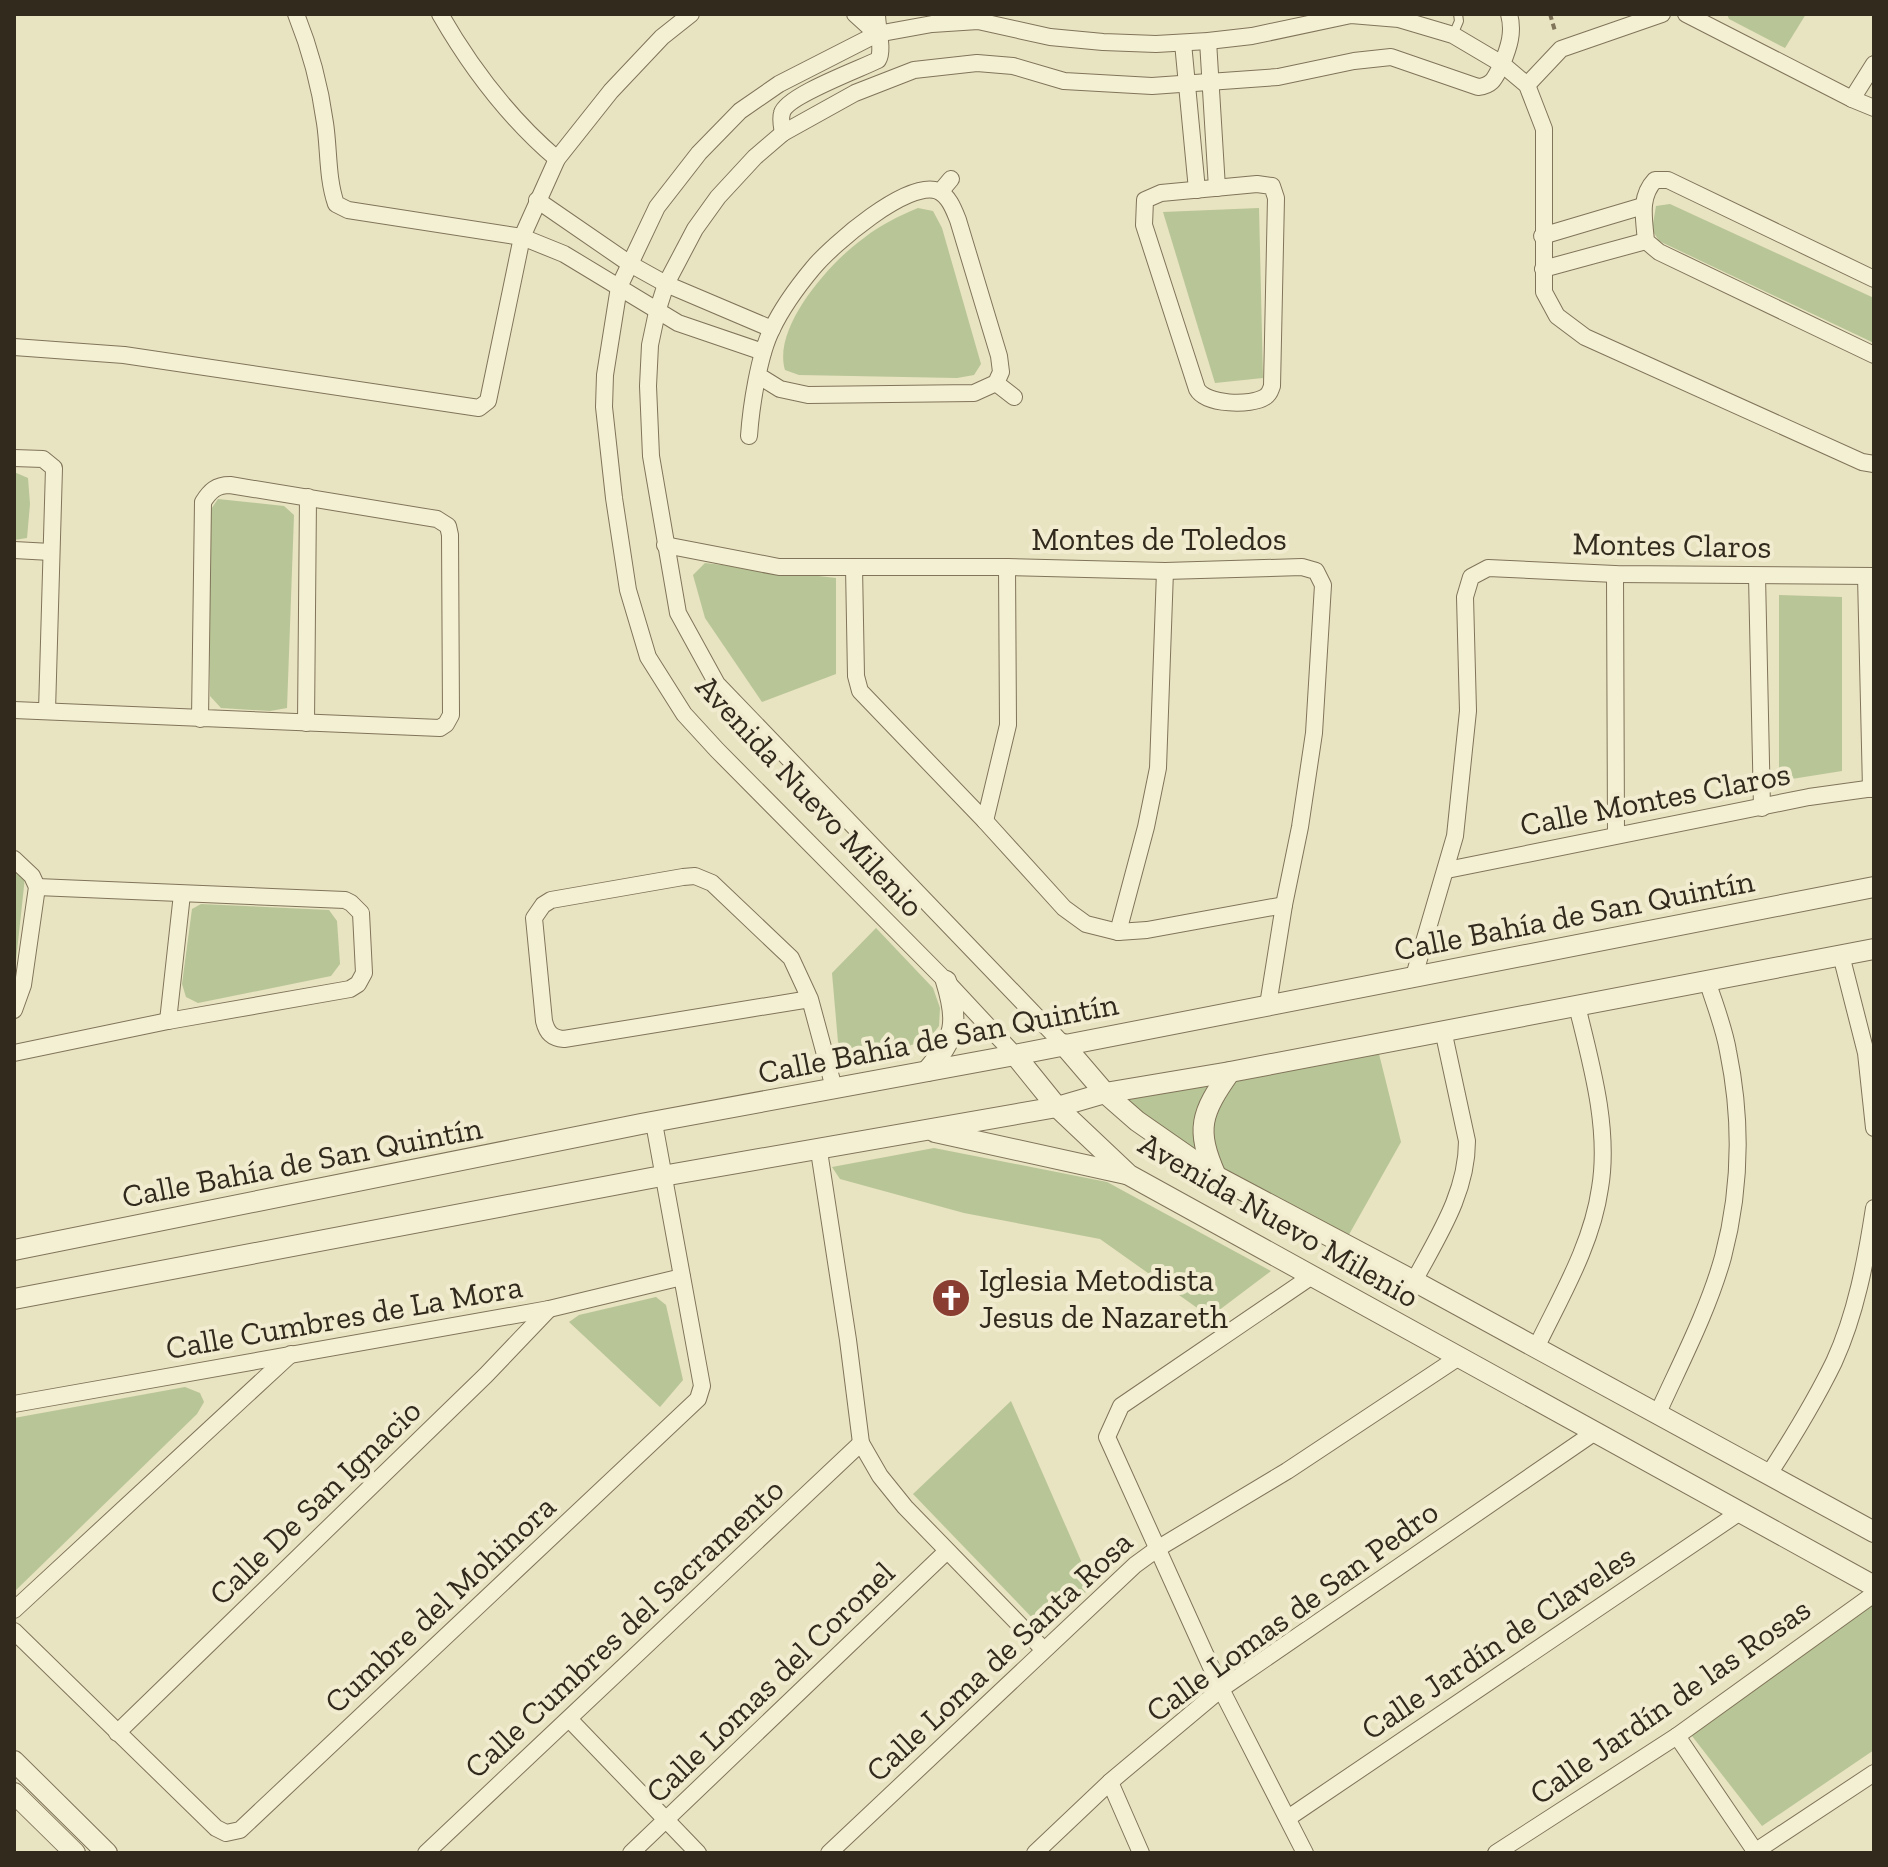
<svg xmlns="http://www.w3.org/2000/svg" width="1888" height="1867" viewBox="0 0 1888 1867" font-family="'Zilla Slab',serif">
<rect width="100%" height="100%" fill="#e8e3c1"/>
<g fill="#b8c596">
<polygon points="1727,14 1806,14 1785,48 1729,19"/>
<polygon points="1670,204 1874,298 1874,343 1659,241 1652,230 1656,206"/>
<path d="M918,208l15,3 9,17 39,136 -7,11 -17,3 -158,-3 -14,-5c-13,-43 46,-109 79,-132 16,-13 35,-22 54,-30z"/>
<polygon points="1259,208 1263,378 1215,383 1163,212"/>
<polygon points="14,472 28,478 30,504 27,538 14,540"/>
<polygon points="218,499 284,506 294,515 287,708 270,711 221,708 210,696 209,512"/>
<polygon points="705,563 836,578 836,674 762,702 705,618 693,575"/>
<polygon points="1779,595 1842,597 1842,771 1779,781"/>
<polygon points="14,868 25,877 14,979"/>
<polygon points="201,904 329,910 337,921 340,964 331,976 198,1003 186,997 182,984 192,909"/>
<polygon points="876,928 933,988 940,1008 939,1026 929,1039 861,1062 847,1054 838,1042 832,973"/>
<polygon points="1376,1042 1401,1142 1342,1247 1216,1177 1115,1091"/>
<polygon points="934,1148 1107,1182 1271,1271 1210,1317 1100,1239 964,1213 840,1179 832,1167"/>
<polygon points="656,1297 666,1305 683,1380 660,1407 569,1322 579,1315"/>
<polygon points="185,1387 200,1393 204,1402 197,1414 14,1592 14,1418"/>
<polygon points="1011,1401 1092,1586 1047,1630 1041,1627 913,1494"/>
<polygon points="1874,1598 1874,1750 1762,1826 1685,1727"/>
</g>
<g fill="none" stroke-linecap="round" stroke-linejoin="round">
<g stroke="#80745a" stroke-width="10">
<polyline id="service" points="1453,35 1459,21 1458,14"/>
</g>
<g stroke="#80745a" stroke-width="18">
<g id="minor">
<path d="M296,14c14,35 24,72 29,109 4,26 2,55 11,81l12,6 174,27 42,17 114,69 85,29"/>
<path d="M440,14c31,54 70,105 117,145"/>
<polyline points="855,14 877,34"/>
<path d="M1509,14c5,18 0,33 -7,50l25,21 17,44v163l13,24 28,21 277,125 12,2"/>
<polyline points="1686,14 1852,99 1874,108"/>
<polyline points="1208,41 1217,188"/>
<polyline points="1183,43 1197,190"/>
<polyline points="1527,85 1561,49 1662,14"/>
<polyline points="1852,99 1874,64"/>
<path d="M783,133c-1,-6 -3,-14 -1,-20 4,-17 78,-44 96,-53 6,-10 -1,-32 -1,-46"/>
<path d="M1257,184l15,2 4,12 -4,188c-2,5 -2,8 -7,11 -14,9 -59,8 -68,-8l-53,-164 1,-25 16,-7z"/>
<polyline points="940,192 951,179"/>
<polyline points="537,200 630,264 666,284 772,329"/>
<polyline points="1542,236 1643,206"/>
<polyline points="1543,269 1646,241"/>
<path d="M1874,279l-206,-99h-13c-16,17 -11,38 -9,61l13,11 215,103"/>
<polyline points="14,347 124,355 479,408 488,401 522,237 557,159 611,91 662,37 691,14"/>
<polyline points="996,383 1014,397"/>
<path d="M749,436c2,-29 10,-82 23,-107 10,-21 26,-43 41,-61 19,-23 95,-89 125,-77 11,5 16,19 20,29l41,136 2,16 -5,11 -22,10 -166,2 -28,-6 -21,-13"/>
<polyline points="14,458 43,459 54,468 47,711"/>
<polyline points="665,545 779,567 1007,567 1165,571 1302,567 1316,571 1323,585 1314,733 1300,827 1284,905 1268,1005"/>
<polyline points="14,550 51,552"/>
<polyline points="854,567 856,676 860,691 985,821 1064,908 1086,924 1118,932 1147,930 1284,905"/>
<polyline points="1615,574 1616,834"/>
<polyline points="1757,576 1762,808"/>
<polyline points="1866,576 1871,789"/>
<path d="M14,710l426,18 6,-4 5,-9 -1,-180 -2,-9 -11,-7 -207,-34c-14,0 -20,6 -27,17l-3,217"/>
<polyline points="306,723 308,497"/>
<polyline points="985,821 1008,725 1007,567"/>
<polyline points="14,859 32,876 37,887 23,985 14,1010"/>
<polyline points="1447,870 1809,797 1874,788"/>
<polyline points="1118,932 1146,827 1158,768 1165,571"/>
<polyline points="1841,955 1866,1053 1874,1128"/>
<polyline points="1414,976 1455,836 1468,711 1465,597 1471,577 1488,568 1615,574 1874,576"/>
<path d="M810,999l-246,40c-12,-1 -17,-6 -20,-18l-10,-103 9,-13 8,-5 132,-23 12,-1 17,7 79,75 19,41 24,89"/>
<polyline points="168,1021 182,894"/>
<polyline points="14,1053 168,1021 350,989 358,984 364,973 361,913 351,903 345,900 37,887"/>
<path d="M1015,1055l-69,-74 -229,-231 -33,-36 -36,-57 -20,-67 -14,-92 -10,-91 1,-32 14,-88 11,-23 27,-57 42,-54 41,-42 39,-27 98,-50 55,-10 46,-3 72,16 53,5 53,2 52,-3 44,-5 99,-21 48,4 54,16 49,29c-7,13 -8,21 -24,23l-87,-30 -37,4 -76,16 -126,9 -88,-5 -51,-15 -36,-3 -63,7 -59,23 -72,40 -28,24 -37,40 -23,32 -29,55 -9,28 -7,33 -2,41 3,70 27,157 39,71 346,360"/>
<polyline points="819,1151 848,1340 861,1443 880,1476 905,1507 1043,1649"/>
<path d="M1414,1281c24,-45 53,-88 53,-140l-24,-111"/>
<path d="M1536,1348c24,-50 56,-103 64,-160 10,-59 -9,-125 -23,-182"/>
<polyline points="14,1404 549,1309 682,1277"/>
<path d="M1657,1415c23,-51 51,-104 66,-158 18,-68 19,-138 5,-206 -4,-24 -14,-48 -21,-71"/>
<path d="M1769,1474c24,-37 46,-73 65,-112 22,-48 32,-102 40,-154"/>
<polyline points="14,1610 291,1354"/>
<polyline points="14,1631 216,1828 226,1833 240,1830 698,1399 702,1386 654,1123"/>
<polyline points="569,1719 698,1853"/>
<polyline points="117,1733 486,1375 549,1309"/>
<polyline points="1677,1736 1755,1851"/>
<polyline points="1110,1782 1141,1853"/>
<polyline points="1288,1818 1740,1512"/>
<polyline points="426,1853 861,1443"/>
<polyline points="631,1853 947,1551"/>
<polyline points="829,1853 1135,1565 1157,1549 1287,1471 1459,1357"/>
<polyline points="1035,1853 1110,1782 1221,1689 1595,1432"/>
<polyline points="1305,1853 1221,1689 1107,1437 1121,1406 1312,1276"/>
<polyline points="1496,1853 1677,1736 1874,1594"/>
<polyline points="1753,1853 1874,1773"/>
</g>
</g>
<g stroke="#80745a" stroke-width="22">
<g id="tertiary">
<polyline points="1063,1044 1105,1093 1137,1121 1216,1176 1414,1281 1874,1532"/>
<polyline points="1015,1055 1057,1107 1129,1175 1874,1586"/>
<path d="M927,1071c29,-34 32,-48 19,-90"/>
<polyline points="935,1132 1126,1174"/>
<path d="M1216,1176c-21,-47 -15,-63 14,-104"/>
<polyline points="14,1250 641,1124 1015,1055 1874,887"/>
<polyline points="14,1299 651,1178 1057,1107 1105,1093 1230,1072 1874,949"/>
<polyline points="14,1761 107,1853"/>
<polyline points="14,1793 75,1853"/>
</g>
</g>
<polyline stroke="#80745a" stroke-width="4" stroke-dasharray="6 4" stroke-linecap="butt" points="1550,14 1555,31"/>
<use href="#service" stroke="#f4f0d3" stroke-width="8"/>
<use href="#minor" stroke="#f4f0d3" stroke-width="16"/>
<use href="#tertiary" stroke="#f4f0d3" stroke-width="20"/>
</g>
<defs>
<g id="church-disc" transform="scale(2)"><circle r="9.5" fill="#893e31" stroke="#f1ecd0"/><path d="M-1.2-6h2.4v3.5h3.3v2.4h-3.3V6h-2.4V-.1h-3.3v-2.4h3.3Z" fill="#fff"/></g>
</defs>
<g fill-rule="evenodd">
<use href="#church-disc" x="951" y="1298"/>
</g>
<g text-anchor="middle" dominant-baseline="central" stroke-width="8" stroke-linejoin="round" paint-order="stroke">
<g font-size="32" fill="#312a1d" stroke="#f1ecd0">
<text x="1159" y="539">Montes de Toledos</text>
<text transform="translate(1672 545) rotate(1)">Montes Claros</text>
<text transform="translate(810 796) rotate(47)">Avenida Nuevo Milenio</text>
<text transform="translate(1655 799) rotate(-11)">Calle Montes Claros</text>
<text transform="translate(1574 915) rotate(-11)">Calle Bahía de San Quintín</text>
<text transform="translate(938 1038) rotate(-11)">Calle Bahía de San Quintín</text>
<text transform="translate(302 1162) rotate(-11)">Calle Bahía de San Quintín</text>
<text transform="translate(1279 1220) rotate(30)">Avenida Nuevo Milenio</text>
<text transform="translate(344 1317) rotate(-10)">Calle Cumbres de La Mora</text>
<text transform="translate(315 1502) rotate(-44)">Calle De San Ignacio</text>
<text transform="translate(440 1604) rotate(-43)">Cumbre del Mohinora</text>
<text transform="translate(1292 1611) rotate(-36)">Calle Lomas de San Pedro</text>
<text transform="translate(624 1628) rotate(-43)">Calle Cumbres del Sacramento</text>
<text transform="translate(1498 1642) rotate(-34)">Calle Jardín de Claveles</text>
<text transform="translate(999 1656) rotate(-43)">Calle Loma de Santa Rosa</text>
<text transform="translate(770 1682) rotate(-44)">Calle Lomas del Coronel</text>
<text transform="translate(1670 1701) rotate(-35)">Calle Jardín de las Rosas</text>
</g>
<g font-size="32" fill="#312a1d" stroke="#f1ecd0" text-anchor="start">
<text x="979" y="1280">Iglesia Metodista<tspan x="979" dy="37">Jesus de Nazareth</tspan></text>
</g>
</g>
<rect width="1888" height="1867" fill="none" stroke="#312a1d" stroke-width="32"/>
</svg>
